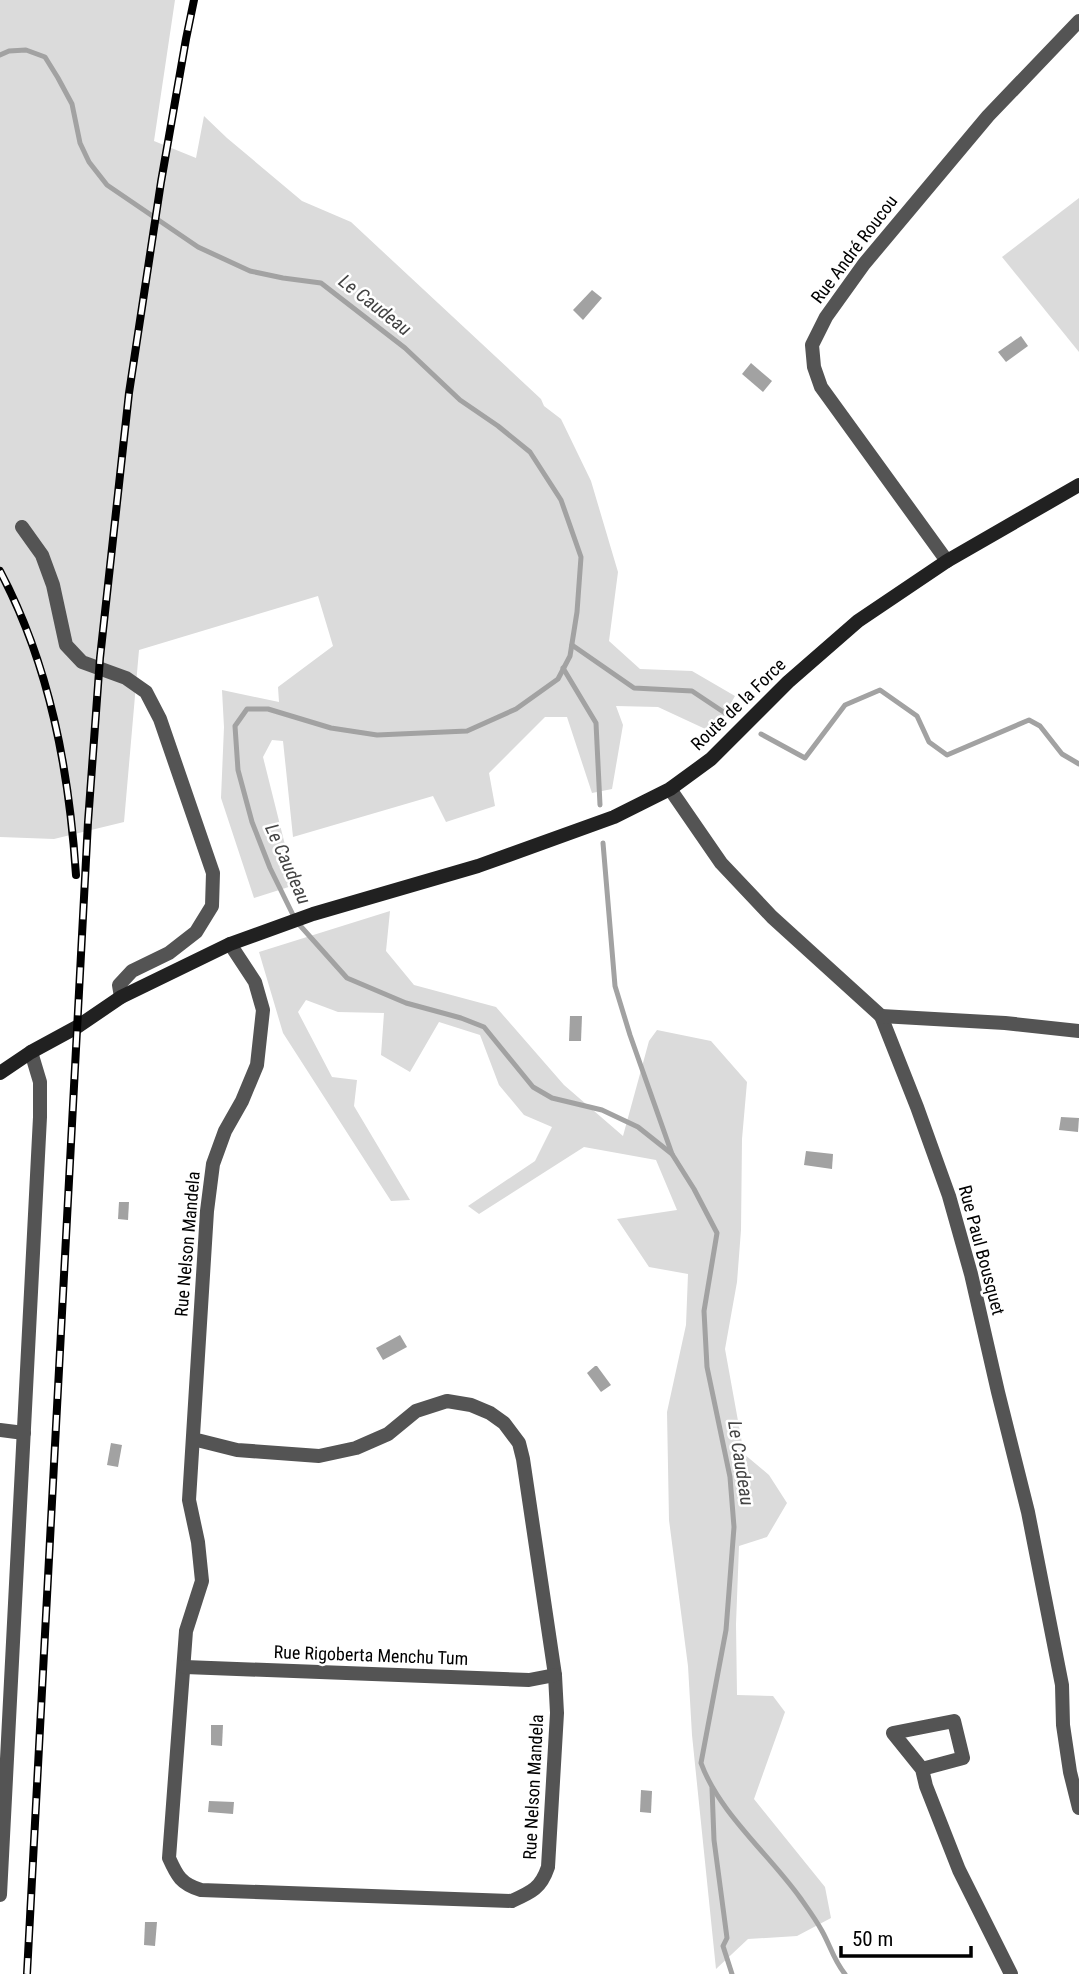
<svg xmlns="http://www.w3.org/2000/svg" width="1079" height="1974" viewBox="0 0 1079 1974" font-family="'Roboto Condensed',sans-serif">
<rect width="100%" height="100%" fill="#fff"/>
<g fill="#dbdbdb">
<polygon points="0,0 175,0 154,141 196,158 204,116 227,138 302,201 351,222 541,399 544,406 561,419 591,481 618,572 609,641 640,669 692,671 735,696 714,733 658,707 616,706 623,725 612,789 592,793 567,717 545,717 489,773 495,806 446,822 433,796 293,837 283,741 272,740 263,757 295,885 254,898 221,798 224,727 222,690 279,702 278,687 333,646 318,596 139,650 124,822 54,839 0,837"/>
<polygon points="1079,198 1079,352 1002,257"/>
<polygon points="390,911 386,951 414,985 496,1007 564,1085 623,1136 649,1041 657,1030 711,1041 747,1082 742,1139 741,1230 737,1282 725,1349 744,1454 769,1475 787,1503 767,1537 739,1546 736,1624 737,1695 773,1696 785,1712 754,1799 825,1887 831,1918 797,1936 748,1939 716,1969 692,1735 688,1666 669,1520 667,1412 686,1325 688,1274 649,1267 617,1219 677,1210 656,1160 584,1147 479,1214 468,1206 535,1161 552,1127 524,1115 499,1085 480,1035 439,1022 410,1072 381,1055 384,1013 338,1012 306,1000 298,1012 332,1077 357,1080 354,1106 410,1200 391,1201 283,1033 259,952"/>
</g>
<g fill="#a2a2a2">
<polygon points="592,290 602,298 583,320 573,310"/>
<polygon points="1021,336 1028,346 1006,362 998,352"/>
<polygon points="751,363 772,381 763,392 742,374"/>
<polygon points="570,1016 582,1016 581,1041 569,1041"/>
<polygon points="1061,1117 1079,1118 1078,1132 1059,1130"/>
<polygon points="806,1151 833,1154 832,1169 804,1165"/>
<polygon points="119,1202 129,1202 128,1220 118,1219"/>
<polygon points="400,1335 407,1347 383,1360 376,1348"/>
<polygon points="595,1366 597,1366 611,1385 601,1392 587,1373"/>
<polygon points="111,1443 122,1445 118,1467 107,1465"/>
<polygon points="211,1725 223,1725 222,1746 211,1745"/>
<polygon points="641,1790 652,1791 651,1813 640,1812"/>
<polygon points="209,1801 234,1802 233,1814 208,1812"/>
<polygon points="145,1922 157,1922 155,1946 144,1945"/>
</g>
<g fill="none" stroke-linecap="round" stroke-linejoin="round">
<g stroke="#a2a2a2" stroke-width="5">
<path d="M0,55l9,-4 17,-1 19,7 13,21 14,26 8,39 9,19 18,23 91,62 52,24 33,7 38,5 84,65 55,52 38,26 32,26 31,48 20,57 -4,55 -7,44 -12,23 -42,30 -49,22 -90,4 -46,-7 -63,-19h-21l-12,17 3,44 14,52 18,46 26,53 51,57 59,25 55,15 23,9 49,60 19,11 50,12 36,17 34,27 22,35 23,44 -13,78 3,56 23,110 4,50 -8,103 -25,133c18,50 69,92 100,136 7,10 15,21 21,32 8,14 12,30 23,43"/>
<polyline points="572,645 634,688 692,691 731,717"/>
<polyline points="563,668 596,723 600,805"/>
<polyline points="761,734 805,758 845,705 880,690 917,716 929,742 947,755 1029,720 1040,726 1062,754 1079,764"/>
<polyline points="603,843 615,986 630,1035 672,1154"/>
<polyline points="712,1788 714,1840 727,1938 723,1946 732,1974"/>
</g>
<g stroke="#545454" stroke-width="14">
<polyline points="22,527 42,555 53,585 66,645 82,662 126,678 146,692 160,719 213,873 212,906 196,932 169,953 132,971 119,985 121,997"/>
<polyline points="947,561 821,387 814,367 812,345 826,317 864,264 988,116 1079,21"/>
<polyline points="670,789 721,863 772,917 881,1016 917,1107 949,1196 971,1274 998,1392 1028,1512 1062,1685 1063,1725 1070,1772 1079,1808"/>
<polyline points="881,1016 1005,1023 1079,1031"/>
<polyline points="0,1430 24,1433"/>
<path d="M193,1439l44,11 82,6 37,-8 32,-14 28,-23 31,-10 24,4 19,8 14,10 15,20 4,16 32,216 2,38 -9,154c-7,21 -16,25 -36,34l-311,-11c-20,-6 -24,-14 -32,-32l17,-227 16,-50 -4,-39 -9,-42 18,-289 6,-47 12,-33 17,-30 15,-36 6,-55 -8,-28 -25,-38"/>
<polyline points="185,1667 529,1680 555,1675"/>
<polyline points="922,1769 963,1758 954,1721 893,1733 922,1769 926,1786 959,1870 1011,1974"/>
<polyline points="0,1895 40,1117 40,1082 31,1052"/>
</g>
<polyline stroke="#212121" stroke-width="14" points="0,1073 31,1052 77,1027 121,997 230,944 313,914 478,866 614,817 670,789 711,759 788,682 858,621 947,561 1079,485"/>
<g stroke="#000" stroke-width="8">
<g id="rail">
<path d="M0,571c50,95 69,199 76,304"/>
<polyline points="27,1974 88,822 100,658 129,393 161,182 186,39 194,0"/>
</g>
</g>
<use href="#rail" stroke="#fff" stroke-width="5" stroke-dasharray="16" stroke-linecap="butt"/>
</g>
<g text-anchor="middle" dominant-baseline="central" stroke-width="5" stroke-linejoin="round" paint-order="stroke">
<g font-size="18" fill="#000" stroke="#fff">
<text transform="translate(854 249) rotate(-53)">Rue André Roucou</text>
<text transform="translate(738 704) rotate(-44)">Route de la Force</text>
<text transform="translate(187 1244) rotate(-85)">Rue Nelson Mandela</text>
<text transform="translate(982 1250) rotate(75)">Rue Paul Bousquet</text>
<text transform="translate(371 1655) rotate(2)">Rue Rigoberta Menchu Tum</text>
<text transform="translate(533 1787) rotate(-87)">Rue Nelson Mandela</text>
</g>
<g font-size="19" font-style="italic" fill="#434343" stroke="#fff">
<text transform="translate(375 305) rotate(38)">Le Caudeau</text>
<text transform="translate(288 864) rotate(66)">Le Caudeau</text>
<text transform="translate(741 1463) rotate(81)">Le Caudeau</text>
</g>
</g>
<path d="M841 1946v10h130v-10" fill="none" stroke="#000000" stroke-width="3.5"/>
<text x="852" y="1946" font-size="21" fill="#000000" stroke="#ffffff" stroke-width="5" paint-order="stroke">50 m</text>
</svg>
